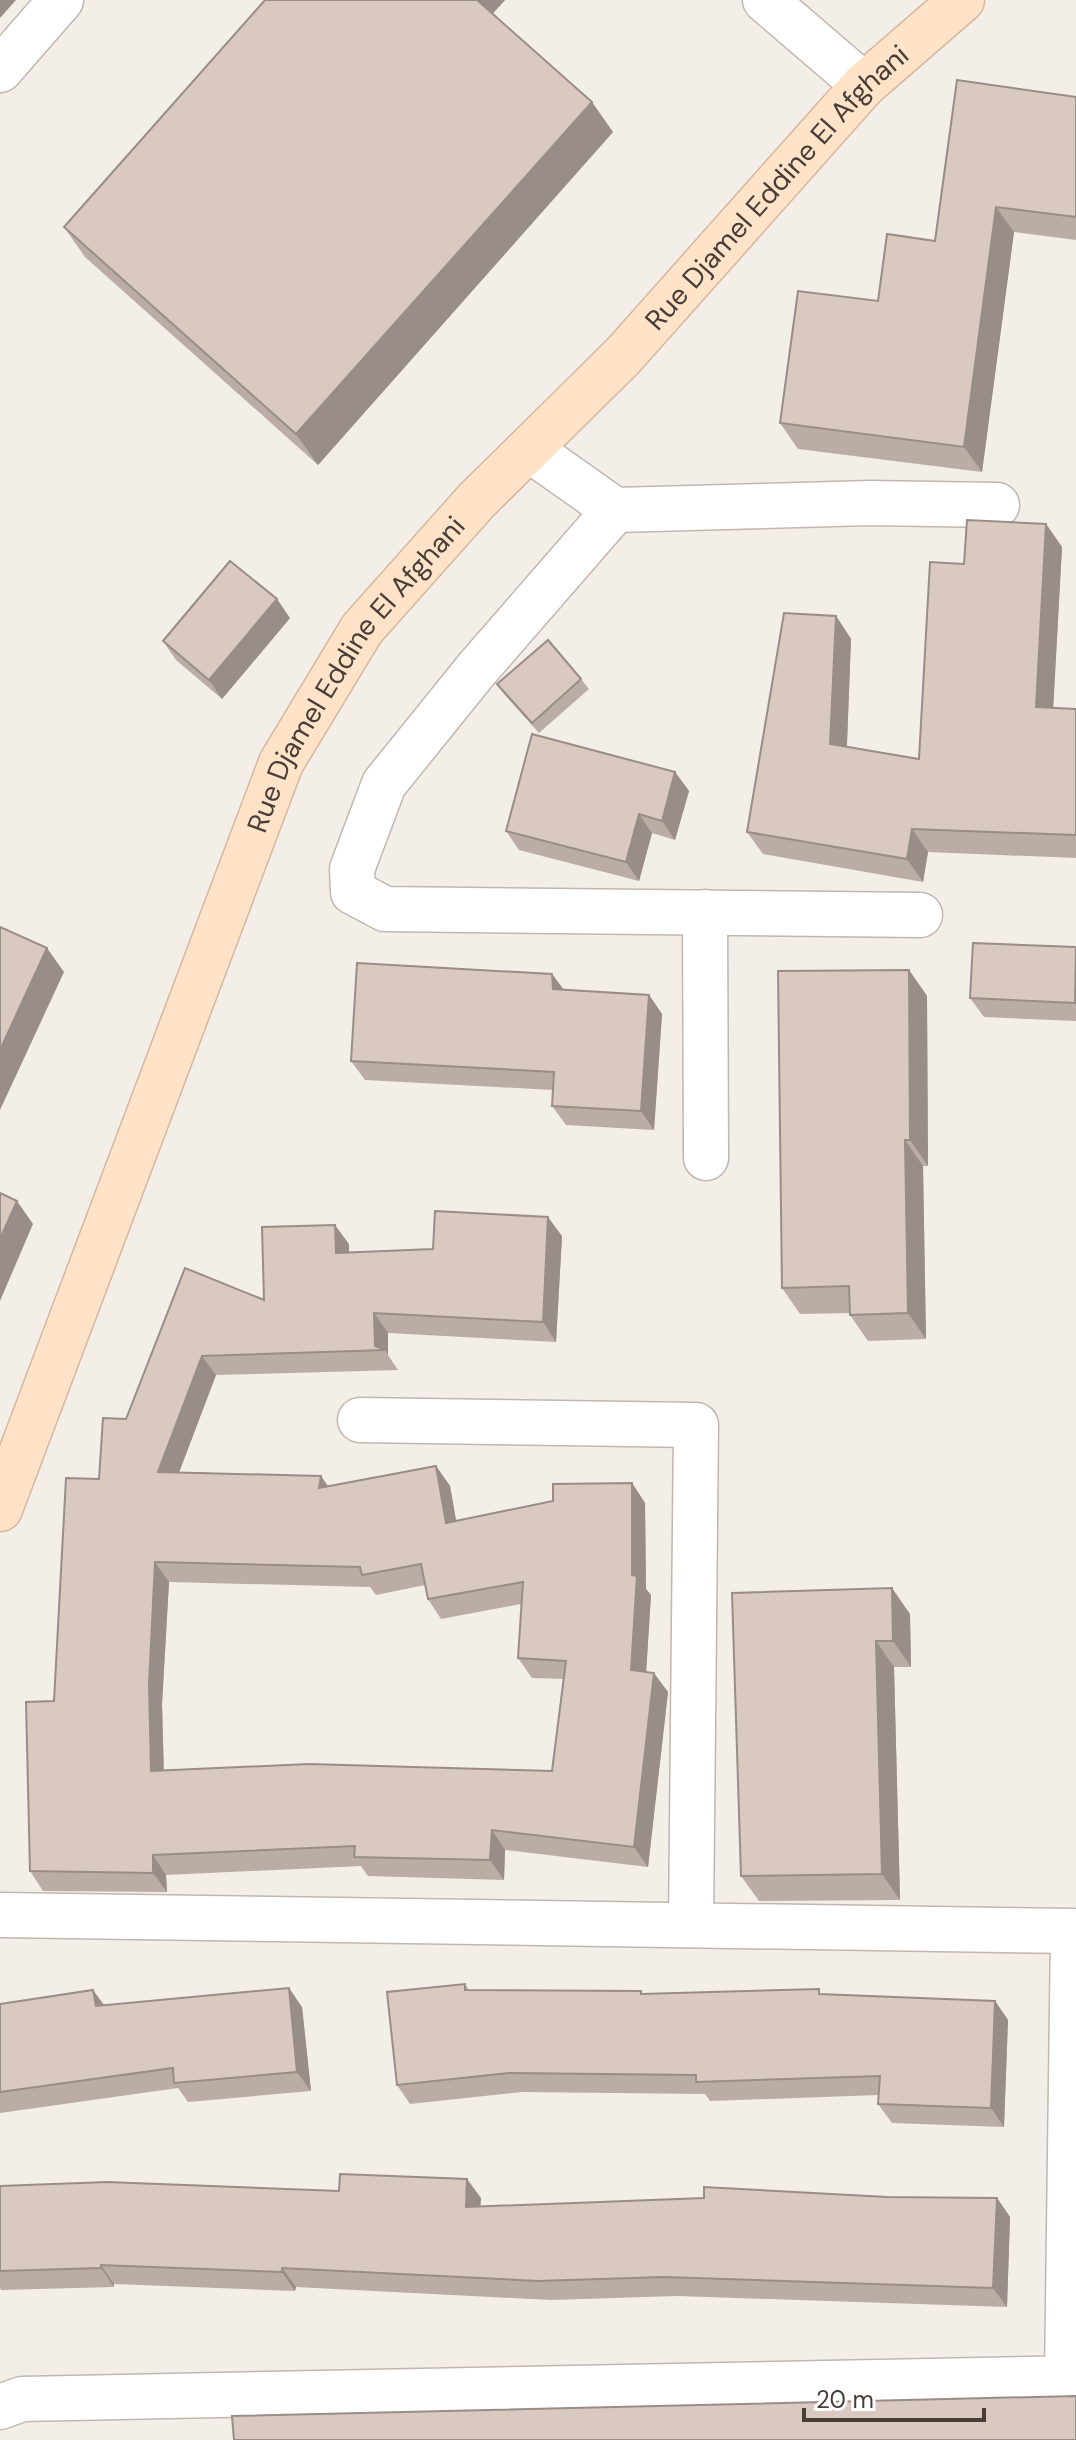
<svg xmlns="http://www.w3.org/2000/svg" width="1076" height="2440" viewBox="0 0 1076 2440" font-family="'DM Sans',sans-serif">
<rect width="100%" height="100%" fill="#f4eee9"/>
<g fill="none" stroke-linecap="round" stroke-linejoin="round">
<g stroke="#c3b6ae" stroke-width="47">
<g id="street">
<polyline points="765,0 864,85"/>
<polyline points="0,70 61,0"/>
<polyline points="530,450 615,510 870,503 997,505"/>
<polyline points="615,510 476,670 384,784 352,869 353,892 385,909 920,915"/>
<polyline points="705,912 706,1158"/>
<polyline points="360,1420 696,1425 691,1925"/>
<polyline points="0,1915 1073,1931 1067,2378"/>
<polyline points="0,2407 22,2399 1076,2378"/>
</g>
</g>
<g stroke="#d6b69c" stroke-width="47">
<g id="secondary">
<path id="s1" d="M0,1509l281,-746 81,-134 114,-128 147,-145 241,-271 98,-85"/>
</g>
</g>
<use href="#street" stroke="#fff" stroke-width="44"/>
<use href="#secondary" stroke="#fee3c9" stroke-width="44"/>
</g>
<g fill="#bbada6" fill-rule="evenodd">
<polygon points="265,0 505,0 493,13 613,132 318,465 85,257 64,227"/>
<polygon points="1076,97 1076,240 1014,232 982,472 798,449 780,423 935,241"/>
<polygon points="1046,524 1062,547 1053,708 1076,709 1076,858 928,852 923,882 763,854 747,832 836,616 851,639 847,747 919,759 964,564"/>
<polygon points="290,618 222,699 176,660 163,641"/>
<polygon points="581,679 589,689 539,733 504,694 497,684"/>
<polygon points="675,772 689,791 675,840 652,833 639,881 519,850 506,831"/>
<polygon points="1076,947 1076,1021 984,1017 970,998"/>
<polygon points="909,970 927,996 928,1166 923,1166 926,1339 868,1341 850,1315 850,1313 800,1314 782,1288"/>
<polygon points="552,974 564,990 649,995 662,1014 654,1130 566,1125 552,1106 553,1090 365,1080 351,1061"/>
<path d="M562,1236l-6,106 -168,-9v22l10,15 -182,5 -37,97 142,4 7,10 108,-20 14,20 6,35 97,-20 79,-18 13,20 1,86 5,6 -5,77 22,20 -20,175 -143,-17 -1,30 -136,-4 -7,-10 -195,9 1,17 -124,-1 -13,-20 24,-170 45,-222 27,-60 138,-119 85,-56v9l84,-4zM169,1582l201,5 6,8 49,-10 3,14 13,20 80,-15 -3,54 14,20 31,1 -11,92 -388,-1 -2,-66z"/>
<polygon points="732,1593 910,1614 911,1667 894,1667 900,1900 759,1901 741,1876"/>
<polygon points="465,1984 469,1990 641,1991 643,1994 823,1994 995,2001 1008,2020 1004,2127 892,2123 878,2104 879,2095 710,2101 705,2094 522,2092 410,2104 397,2085"/>
<polygon points="0,2004 302,2007 311,2091 188,2102 178,2088 0,2113"/>
<polygon points="0,2186 481,2198 480,2207 887,2197 997,2198 1010,2217 1007,2307 677,2296 551,2300 296,2287 295,2291 114,2284 114,2287 1,2290 0,2288"/>
</g>
<g fill="#988d87">
<polygon points="0,0 16,0 0,18"/>
<polygon points="473,0 505,0 487,20"/>
<polygon points="592,102 613,132 318,465 296,434"/>
<polygon points="996,207 1014,232 982,472 964,447"/>
<polygon points="1046,524 1062,547 1052,730 1036,707"/>
<polygon points="277,599 290,618 222,699 209,680"/>
<polygon points="836,616 851,639 846,767 830,744"/>
<polygon points="675,772 689,791 675,840 662,821"/>
<polygon points="639,814 652,833 639,881 626,862"/>
<polygon points="912,829 928,852 923,882 907,859"/>
<polygon points="47,948 64,972 0,1110 0,1050"/>
<polygon points="909,970 927,996 928,1166 910,1140"/>
<polygon points="552,974 566,993 553,989"/>
<polygon points="649,995 662,1014 654,1130 641,1111"/>
<polygon points="905,1140 923,1166 926,1339 908,1313"/>
<polygon points="17,1201 33,1224 0,1301 0,1239"/>
<polygon points="548,1217 562,1236 556,1342 543,1322"/>
<polygon points="335,1225 349,1244 349,1273 336,1253"/>
<polygon points="374,1313 388,1333 388,1355 385,1350 375,1346"/>
<polygon points="202,1356 216,1375 172,1491 158,1472"/>
<polygon points="436,1466 450,1486 460,1543 446,1523"/>
<polygon points="321,1476 334,1496 319,1488"/>
<polygon points="632,1483 645,1503 646,1589 651,1595 645,1690 631,1670"/>
<polygon points="155,1562 169,1582 162,1704 164,1790 151,1771 149,1684"/>
<polygon points="892,1588 910,1614 911,1667 893,1641"/>
<polygon points="876,1641 894,1667 900,1900 882,1874"/>
<polygon points="654,1673 668,1692 648,1867 634,1847"/>
<polygon points="492,1830 505,1850 504,1880 490,1860"/>
<polygon points="153,1855 166,1875 167,1892 153,1873"/>
<polygon points="289,1988 302,2007 311,2091 297,2072"/>
<polygon points="93,1990 107,2009 96,2006"/>
<polygon points="995,2001 1008,2020 1004,2127 991,2108"/>
<polygon points="467,2179 481,2198 479,2226 466,2207"/>
<polygon points="997,2198 1010,2217 1007,2307 993,2288"/>
<polygon points="101,2265 114,2284 114,2287 101,2268"/>
<polygon points="282,2268 296,2287 295,2291 282,2272"/>
</g>
<g fill="#d9c9c1" stroke="#988d87" stroke-width="2" fill-rule="evenodd">
<polygon points="265,0 477,0 592,102 296,434 64,227"/>
<polygon points="957,80 1076,97 1076,217 996,207 964,447 780,423 798,291 878,301 887,234 935,241"/>
<polygon points="967,520 1046,524 1036,707 1076,709 1076,835 912,829 907,859 747,832 784,613 836,616 830,744 919,759 930,562 964,564"/>
<polygon points="230,561 277,599 209,680 163,641"/>
<polygon points="548,640 581,679 532,723 497,684"/>
<polygon points="532,734 675,772 662,821 639,814 626,862 506,831"/>
<polygon points="0,927 47,948 0,1050"/>
<polygon points="973,943 1076,947 1075,1003 970,998"/>
<polygon points="357,963 552,974 553,989 649,995 641,1111 552,1106 554,1072 351,1061"/>
<polygon points="909,970 910,1140 905,1140 908,1313 850,1315 849,1286 782,1288 778,971"/>
<polygon points="0,1193 17,1201 0,1239"/>
<path d="M435,1211l113,6 -5,105 -169,-9 1,33 10,4 -183,6 -44,116 163,4 -2,12 117,-22 10,57 107,-22v-17l79,-1v92l5,1 -6,94 23,3 -20,174 -142,-17 -2,30 -136,-3 1,-11 -202,9v18l-123,-2 -4,-169 28,-1 12,-223 33,1 4,-61 23,1 59,-151 79,32 -2,-73 73,-2 1,28 97,-4zM155,1562l205,5 2,8 59,-11 7,35 95,-17 -5,76 48,3 -14,110 -243,-7 -158,7 -2,-87z"/>
<polygon points="892,1588 893,1641 876,1641 882,1874 741,1876 732,1593"/>
<polygon points="465,1984 465,1990 641,1991 641,1994 819,1989 819,1994 995,2001 991,2108 878,2104 880,2076 696,2082 696,2075 509,2073 397,2085 387,1992"/>
<polygon points="289,1988 297,2072 174,2083 173,2068 0,2092 0,2004 93,1990 96,2006"/>
<polygon points="340,2174 467,2179 466,2207 704,2198 704,2187 887,2197 997,2198 993,2288 663,2277 538,2281 282,2268 282,2272 101,2265 101,2268 0,2271 0,2186 107,2182 339,2191"/>
<polygon points="1076,2396 1076,2440 234,2440 232,2416"/>
</g>
<g text-anchor="middle" dominant-baseline="central" stroke-width="6" stroke-linejoin="round" paint-order="stroke">
<g font-size="28" fill="#483d37" stroke="#fff">
<text stroke="none"><textPath href="#s1" startOffset="1560">Rue Djamel Eddine El Afghani</textPath></text>
<text stroke="none"><textPath href="#s1" startOffset="912">Rue Djamel Eddine El Afghani</textPath></text>
</g>
</g>
<path d="M804 2408v12h180v-12" fill="none" stroke="#483d37" stroke-width="4"/>
<text x="816" y="2408" font-size="24" fill="#483d37" stroke="#ffffff" stroke-width="6" paint-order="stroke">20 m</text>
</svg>
